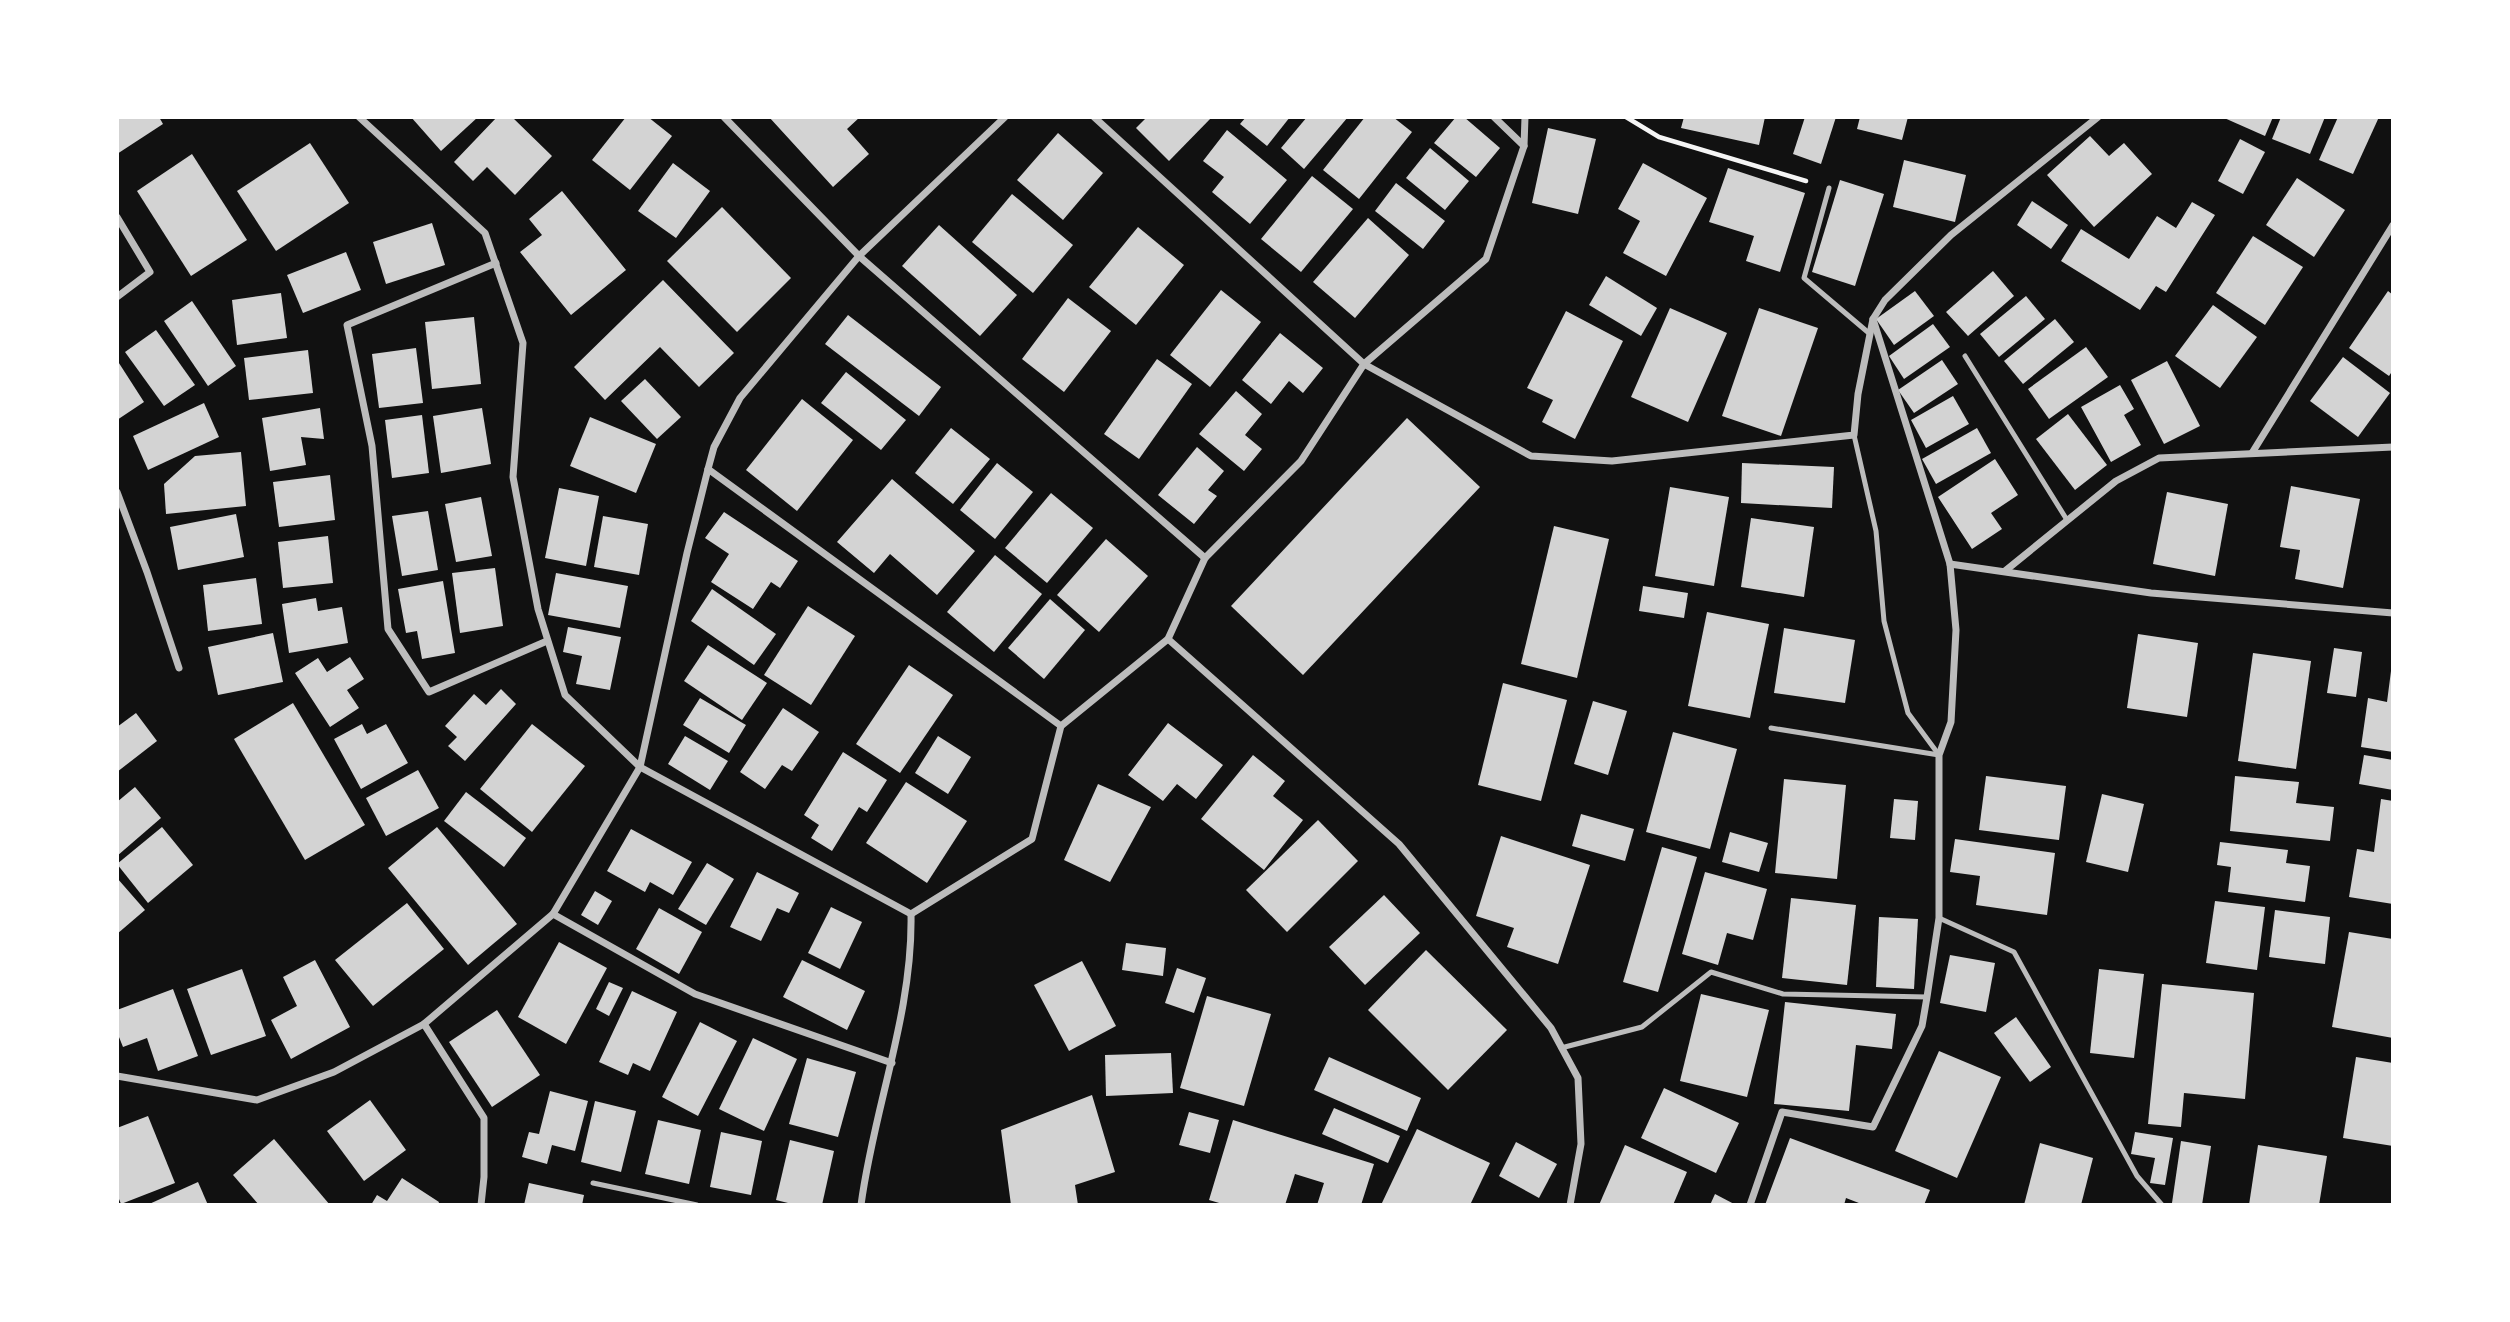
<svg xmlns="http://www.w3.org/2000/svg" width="2510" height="1322" viewBox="0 0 2510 1322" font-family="'Golos Text',sans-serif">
<rect width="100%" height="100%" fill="#111"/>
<g fill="#d3d3d3">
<polygon points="117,117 159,117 163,124 117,154"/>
<polygon points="411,117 478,117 441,151"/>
<polygon points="497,117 512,117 552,156 515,195 487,167 473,181 454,162"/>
<polygon points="626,117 648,117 672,136 630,190 592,160"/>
<polygon points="769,117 860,117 847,129 869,154 833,187"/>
<polygon points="1147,117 1212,117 1169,161 1136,128"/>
<polygon points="1246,117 1290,117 1267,146 1240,124"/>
<polygon points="1307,117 1348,117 1304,169 1281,148"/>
<polygon points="1365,117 1393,117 1412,132 1359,199 1323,170"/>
<polygon points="1456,117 1464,117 1500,148 1476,177 1434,143"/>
<polygon points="1684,117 1765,117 1759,145 1681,128"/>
<polygon points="1805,117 1836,117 1821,164 1793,154"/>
<polygon points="1860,117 1908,117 1902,140 1857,129"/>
<polygon points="2222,117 2273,117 2265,136"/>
<polygon points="2281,117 2325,117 2310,154 2272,139"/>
<polygon points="2338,117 2379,117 2353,174 2319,160"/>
<polygon points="1548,128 1596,139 1578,214 1532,203"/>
<polygon points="1227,130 1287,180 1250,224 1212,192 1224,177 1203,161"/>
<polygon points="1058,133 1103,173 1063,220 1017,180"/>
<polygon points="2090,136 2109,156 2124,143 2152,174 2094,227 2047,175"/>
<polygon points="2240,139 2265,152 2243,194 2218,181"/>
<polygon points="310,143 349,203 276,251 237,191"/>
<polygon points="1430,148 1469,181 1445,210 1406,178"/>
<polygon points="192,154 247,240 191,276 137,191"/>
<polygon points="1904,160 1966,175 1955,222 1893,207"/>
<polygon points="673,163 710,191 676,238 638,211"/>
<polygon points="1643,163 1707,198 1666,276 1623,253 1640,221 1618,209"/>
<polygon points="1728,168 1805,193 1780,272 1746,261 1754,236 1709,222"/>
<polygon points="1312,176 1353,209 1301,272 1261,239"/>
<polygon points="2297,178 2345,210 2314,257 2266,225"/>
<polygon points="1840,180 1884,194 1855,286 1812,272"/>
<polygon points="1396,183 1445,221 1423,249 1375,211"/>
<polygon points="562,191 626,270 571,315 520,252 542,235 529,219"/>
<polygon points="1012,194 1073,245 1033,293 972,242"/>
<polygon points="2032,201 2068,225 2051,249 2017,225"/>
<polygon points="2192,202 2215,215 2166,292 2156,286 2140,310 2061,261 2081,229 2129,259 2157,216 2176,228"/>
<polygon points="722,207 791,278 737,332 667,261"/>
<polygon points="1368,218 1409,255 1355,318 1313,282"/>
<polygon points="432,223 445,265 386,284 373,242"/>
<polygon points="939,225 1017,295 980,336 902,266"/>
<polygon points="1138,227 1184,265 1136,325 1089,287"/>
<polygon points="2253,236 2303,267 2265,325 2216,293"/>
<polygon points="346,252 361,290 303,313 287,275"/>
<polygon points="1993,271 2014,296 1968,336 1946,312"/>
<polygon points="1606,276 1657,308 1641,336 1589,305"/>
<polygon points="663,280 734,353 699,387 660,347 605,400 574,367"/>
<polygon points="1221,290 1261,322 1210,387 1170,355"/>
<polygon points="1915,291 1934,316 1894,345 1876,319"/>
<polygon points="2388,291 2393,295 2393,370 2389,376 2349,348"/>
<polygon points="281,293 287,338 237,345 232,300"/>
<polygon points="2026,296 2045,319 1999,357 1980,334"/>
<polygon points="1068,298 1111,331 1064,392 1022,359"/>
<polygon points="192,301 236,366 208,386 164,321"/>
<polygon points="2213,305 2257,337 2220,388 2175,356"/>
<polygon points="1670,308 1727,333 1688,422 1631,397"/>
<polygon points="1759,308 1818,328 1781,436 1722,416"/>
<polygon points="1566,311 1623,341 1575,439 1542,422 1553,400 1527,388"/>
<polygon points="848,315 941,387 919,416 825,344"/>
<polygon points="474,317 481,384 432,389 425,322"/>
<polygon points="2055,319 2074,342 2023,384 2004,361"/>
<polygon points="1933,324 1950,347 1904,379 1889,356"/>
<polygon points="156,330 195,385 164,406 125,352"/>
<polygon points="1280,333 1323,368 1303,393 1289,381 1271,404 1242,380"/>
<polygon points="2086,347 2108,377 2049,419 2028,389"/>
<polygon points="416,348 423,403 379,408 372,354"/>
<polygon points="308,350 313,393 249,400 244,358"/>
<polygon points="2343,357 2390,393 2358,437 2310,401"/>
<polygon points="1157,359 1192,384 1139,459 1104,434"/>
<polygon points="117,360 144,402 117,420"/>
<polygon points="1942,360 1958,384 1914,413 1898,390"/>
<polygon points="2167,361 2200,426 2164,444 2131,380"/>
<polygon points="846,372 906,420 881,450 821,403"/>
<polygon points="645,379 681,417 657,439 621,401"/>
<polygon points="2120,385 2134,409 2124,415 2141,445 2111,462 2081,407"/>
<polygon points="1236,391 1262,414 1245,435 1262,449 1244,471 1199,434"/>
<polygon points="1953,396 1969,424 1926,448 1911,420"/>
<polygon points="802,399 853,440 797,511 746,470"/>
<polygon points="204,403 219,437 148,470 133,436"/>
<polygon points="320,408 324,439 301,437 306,465 270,471 262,418"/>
<polygon points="482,408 491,464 441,473 433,416"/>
<polygon points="2068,414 2107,465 2075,490 2036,439"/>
<polygon points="422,415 429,473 392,478 385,420"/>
<polygon points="590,417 656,444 636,493 570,466"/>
<polygon points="1407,418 1480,487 1303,675 1231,606"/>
<polygon points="951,428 990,459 953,504 915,473"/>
<polygon points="1977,428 1991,453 1936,484 1922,459"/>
<polygon points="1197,447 1224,471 1208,490 1217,496 1194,524 1158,495"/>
<polygon points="241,452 246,506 166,514 164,484 195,456"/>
<polygon points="1995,459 2018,495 1991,513 2002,529 1972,549 1938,497"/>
<polygon points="997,463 1033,492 995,539 960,510"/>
<polygon points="1742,463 1834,467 1832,508 1741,503"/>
<polygon points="330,475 335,520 279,527 273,482"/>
<polygon points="892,479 975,551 937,595 890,554 874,573 837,542"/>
<polygon points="2291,486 2360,499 2343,588 2295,579 2300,550 2280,547"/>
<polygon points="1670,487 1729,497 1714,586 1655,576"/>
<polygon points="559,488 599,496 586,566 545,558"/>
<polygon points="2167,492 2228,504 2215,576 2153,564"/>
<polygon points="1051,493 1093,528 1047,583 1005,548"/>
<polygon points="481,497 492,556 456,562 445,504"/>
<polygon points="428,511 438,570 402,576 392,516"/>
<polygon points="724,512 798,561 780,588 771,582 753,609 711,582 729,554 705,538"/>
<polygon points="236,514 244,557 178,570 170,527"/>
<polygon points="603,516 648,524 639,575 594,567"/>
<polygon points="1751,518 1814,527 1804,597 1741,587"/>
<polygon points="1554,526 1609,539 1577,678 1521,664"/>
<polygon points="328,536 333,583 283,588 278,542"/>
<polygon points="1106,539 1148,576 1099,632 1057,595"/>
<polygon points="995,555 1042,594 994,652 947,612"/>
<polygon points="495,568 503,626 460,633 452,573"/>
<polygon points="556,573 628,586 620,628 548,615"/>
<polygon points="256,578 262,624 208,631 203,585"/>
<polygon points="443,581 455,653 422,659 417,631 406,633 398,589"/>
<polygon points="1643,586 1688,593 1684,618 1639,611"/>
<polygon points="712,589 776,634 754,665 691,621"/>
<polygon points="316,598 318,611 342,607 348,643 289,653 282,604"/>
<polygon points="1050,599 1085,630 1044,679 1008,648"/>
<polygon points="808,606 855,636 811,705 764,675"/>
<polygon points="1707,612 1769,624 1750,718 1688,706"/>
<polygon points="568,627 621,637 610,690 576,684 582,656 563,652"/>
<polygon points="1784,628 1855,640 1845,703 1774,693"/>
<polygon points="273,633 283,682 218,695 208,647"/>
<polygon points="2138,634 2198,643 2187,717 2127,708"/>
<polygon points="708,645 767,683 742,720 684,681"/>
<polygon points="2334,648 2362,652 2356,697 2327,693"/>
<polygon points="2253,653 2311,661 2296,769 2238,761"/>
<polygon points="350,657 364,679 347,690 359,708 330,727 295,673 318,658 327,672"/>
<polygon points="909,665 953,695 900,773 856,744"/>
<polygon points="2391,671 2393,752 2361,747 2368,698 2387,702"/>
<polygon points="1503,683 1567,700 1541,801 1478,785"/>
<polygon points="501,689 516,704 465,761 448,746 457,737 445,726 474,694 486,705"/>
<polygon points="700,698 746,725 729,753 683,725"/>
<polygon points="1593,701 1627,711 1608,775 1574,764"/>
<polygon points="293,703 365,825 305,860 234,739"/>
<polygon points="783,708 819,732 792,771 782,765 765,789 740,772"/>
<polygon points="136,713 157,741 117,772 117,727"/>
<polygon points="1168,723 1223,765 1196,799 1177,784 1163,801 1128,775"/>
<polygon points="362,724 367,734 386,724 408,763 361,789 334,739"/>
<polygon points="532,724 585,766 532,832 480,789"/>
<polygon points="1673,732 1737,749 1710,849 1646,832"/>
<polygon points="685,736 728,761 710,790 668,764"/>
<polygon points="938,736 971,757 948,794 915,773"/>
<polygon points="843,752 887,780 867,812 859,807 832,851 811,838 819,825 804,815"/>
<polygon points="1253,755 1285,781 1273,796 1303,820 1264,870 1201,819"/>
<polygon points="2364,755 2393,760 2393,790 2359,784"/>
<polygon points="418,770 439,808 386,836 366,798"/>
<polygon points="1986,776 2066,786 2059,840 1979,830"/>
<polygon points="2235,776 2299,782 2296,803 2334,807 2330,841 2230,831"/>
<polygon points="1784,779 1846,785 1837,879 1775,873"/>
<polygon points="906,782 967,821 927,883 866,843"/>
<polygon points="1098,784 1151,807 1110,882 1064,860"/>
<polygon points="135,787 161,818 117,856 117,802"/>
<polygon points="466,792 526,838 504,867 444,821"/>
<polygon points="2102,794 2144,804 2128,872 2086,862"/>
<polygon points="1894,799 1918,801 1915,840 1890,838"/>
<polygon points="2381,799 2393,801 2393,904 2349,897 2357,849 2374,852"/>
<polygon points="1581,814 1634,829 1625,861 1572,846"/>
<polygon points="1318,820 1358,861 1287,932 1246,890"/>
<polygon points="162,827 193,865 148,903 117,864"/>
<polygon points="437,827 517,924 468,965 388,868"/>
<polygon points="631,829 692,862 673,895 650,882 645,892 607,871"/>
<polygon points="1730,832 1768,843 1759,872 1722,862"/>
<polygon points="1501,836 1590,865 1558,964 1507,947 1514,928 1476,916"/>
<polygon points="1955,839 2055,853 2047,915 1976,905 1980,876 1950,872"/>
<polygon points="2220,842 2288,850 2286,863 2310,866 2305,902 2228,892 2231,867 2217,865"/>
<polygon points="1662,847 1697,857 1658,992 1623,982"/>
<polygon points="707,863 734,879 706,925 678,909"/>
<polygon points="757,872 799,893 789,913 777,908 761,941 730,927"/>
<polygon points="1705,872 1767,889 1753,940 1727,933 1718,965 1682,954"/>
<polygon points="117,878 145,910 117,934"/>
<polygon points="595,891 612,901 598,925 581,915"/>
<polygon points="1384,895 1420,933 1365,985 1329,947"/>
<polygon points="1791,898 1856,905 1847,985 1782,978"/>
<polygon points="2215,901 2265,907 2257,970 2206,963"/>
<polygon points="407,903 444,949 373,1006 335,960"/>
<polygon points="831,907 862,922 840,969 808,953"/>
<polygon points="659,908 702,932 679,974 636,949"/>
<polygon points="2275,910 2330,917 2325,964 2269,957"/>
<polygon points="1879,917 1918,919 1914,989 1876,987"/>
<polygon points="2349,932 2393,939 2393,1038 2332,1027"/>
<polygon points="559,942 607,968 566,1044 518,1017"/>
<polygon points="1126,943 1166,948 1163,976 1122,970"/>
<polygon points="1426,950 1507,1030 1448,1090 1368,1010"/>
<polygon points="1950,955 1995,963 1986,1012 1940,1003"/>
<polygon points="315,960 350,1027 291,1059 271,1020 297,1006 283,977"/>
<polygon points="802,960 865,991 847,1030 783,997"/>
<polygon points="1082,961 1116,1026 1069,1051 1034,985"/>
<polygon points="1177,968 1206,978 1194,1013 1165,1003"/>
<polygon points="242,969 266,1036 211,1055 187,989"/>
<polygon points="2099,969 2144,974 2134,1058 2090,1053"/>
<polygon points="609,982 623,988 609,1016 596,1009"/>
<polygon points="2162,984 2254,993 2245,1099 2184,1093 2181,1127 2148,1124"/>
<polygon points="173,989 198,1056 158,1071 147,1038 123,1047 117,1032 117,1010"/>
<polygon points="632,991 677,1012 650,1071 633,1063 628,1075 599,1062"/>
<polygon points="1701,994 1769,1010 1747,1097 1680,1081"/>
<polygon points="1207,996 1271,1014 1244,1106 1180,1088"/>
<polygon points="1785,1002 1896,1014 1892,1049 1856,1045 1849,1111 1774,1104"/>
<polygon points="497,1010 540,1075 492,1107 449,1042"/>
<polygon points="2016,1017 2051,1067 2030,1082 1994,1033"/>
<polygon points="700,1022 737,1041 698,1116 662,1097"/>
<polygon points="753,1038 797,1059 764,1131 719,1109"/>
<polygon points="1939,1051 2001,1077 1957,1178 1895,1151"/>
<polygon points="1171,1053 1173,1093 1106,1096 1105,1055"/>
<polygon points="1329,1057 1421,1098 1407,1131 1314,1090"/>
<polygon points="2356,1057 2393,1063 2393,1146 2343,1138"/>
<polygon points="807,1058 856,1072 838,1137 789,1124"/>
<polygon points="1664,1088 1739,1123 1716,1173 1641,1138"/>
<polygon points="550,1091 588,1101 575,1151 552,1145 547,1164 522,1157 529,1132 539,1134"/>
<polygon points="1092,1095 1115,1172 1075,1185 1078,1205 1011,1205 1001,1130"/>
<polygon points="370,1100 406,1150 364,1181 327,1131"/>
<polygon points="595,1101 636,1111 621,1172 581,1162"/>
<polygon points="1334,1108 1400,1136 1388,1163 1322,1134"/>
<polygon points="1189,1112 1219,1120 1210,1153 1179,1145"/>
<polygon points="148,1116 175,1183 121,1204 117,1194 117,1128"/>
<polygon points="658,1120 701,1130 689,1184 645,1174"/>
<polygon points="1233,1120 1374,1164 1361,1205 1317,1205 1324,1183 1295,1174 1285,1205 1226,1205 1209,1200"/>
<polygon points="1417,1129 1490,1163 1470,1205 1381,1205"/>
<polygon points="721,1132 762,1141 751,1195 710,1187"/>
<polygon points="2135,1132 2173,1138 2165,1185 2150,1183 2155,1158 2131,1154"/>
<polygon points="1790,1138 1930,1190 1924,1205 1864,1205 1846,1198 1844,1205 1765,1205"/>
<polygon points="274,1139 330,1205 259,1205 233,1175"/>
<polygon points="790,1140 834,1151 822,1205 796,1205 776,1200"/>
<polygon points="2181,1141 2211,1146 2202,1205 2172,1203"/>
<polygon points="1516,1142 1557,1164 1539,1198 1499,1176"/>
<polygon points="2040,1143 2093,1158 2081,1205 2024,1205"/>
<polygon points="1625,1145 1687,1172 1673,1205 1599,1205"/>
<polygon points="2258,1145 2327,1156 2319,1205 2249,1205"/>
<polygon points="402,1178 439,1202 438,1205 371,1205 377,1195 387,1201"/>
<polygon points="198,1182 208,1205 147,1205"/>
<polygon points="529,1183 584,1195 582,1205 524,1205"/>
<polygon points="1715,1194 1736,1205 1710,1205"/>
</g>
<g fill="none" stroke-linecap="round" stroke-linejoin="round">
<polyline stroke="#f5f5f5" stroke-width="4.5" points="1626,117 1659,137 1806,181"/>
<g stroke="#bcbcbc" stroke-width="5">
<polyline points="1829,188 1804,278 1870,334"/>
<polyline points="1965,356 2067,520"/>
<polyline points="1854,435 1876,531 1884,621 1908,713 1939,755"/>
<polyline points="1771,728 1939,755"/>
<polyline points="1939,918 2014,952 2137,1176 2162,1205"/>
<polyline points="1561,1048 1642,1027 1711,972 1783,994 1927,997"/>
<polyline points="593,1183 697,1205"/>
</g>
<g stroke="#bcbcbc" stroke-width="7">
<polyline points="359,117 485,233 523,343 513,477 538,609 565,695 640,767 911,914"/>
<polyline points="724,117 859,256 1205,558"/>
<polyline points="1094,117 1364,364 1531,456 1612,461 1854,435 1858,394 1873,319 1885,300 1951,235 2098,117"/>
<polyline points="1494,117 1524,146"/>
<polyline points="117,217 150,272 117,297"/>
<polyline points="496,263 347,325 372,446 388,629 429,692 547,641"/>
<polyline points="2252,453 2393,225"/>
<polyline points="708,469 1061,726"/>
<polyline points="117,492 147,572 179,668"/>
<polyline points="1950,564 2151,593 2393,613"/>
<polyline points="2005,571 2116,481 2159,458 2393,447"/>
<polyline points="1168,639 1399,844 1551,1028 1578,1078 1581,1144 1570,1205"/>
<polyline points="553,914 695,994 892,1063"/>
<polyline points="911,914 1032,839 1061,726 1168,639 1205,558 1301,461 1364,364 1486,259 1524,146 1525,117"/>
<polyline points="424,1024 484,1118 484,1177 481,1205"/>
<polyline points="117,1076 257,1100 334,1072 424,1024 553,914 640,767 687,553 708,469 714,447 740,398 859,256 1005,117"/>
<path d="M861,1205c13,-98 52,-192 50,-291"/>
<polyline points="1750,1205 1782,1112 1873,1127 1922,1026 1927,997 1939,918 1939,755 1951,722 1956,630 1950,564 1873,319"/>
</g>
</g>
<rect width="2510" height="1322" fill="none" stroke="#ffffff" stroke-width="238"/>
</svg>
